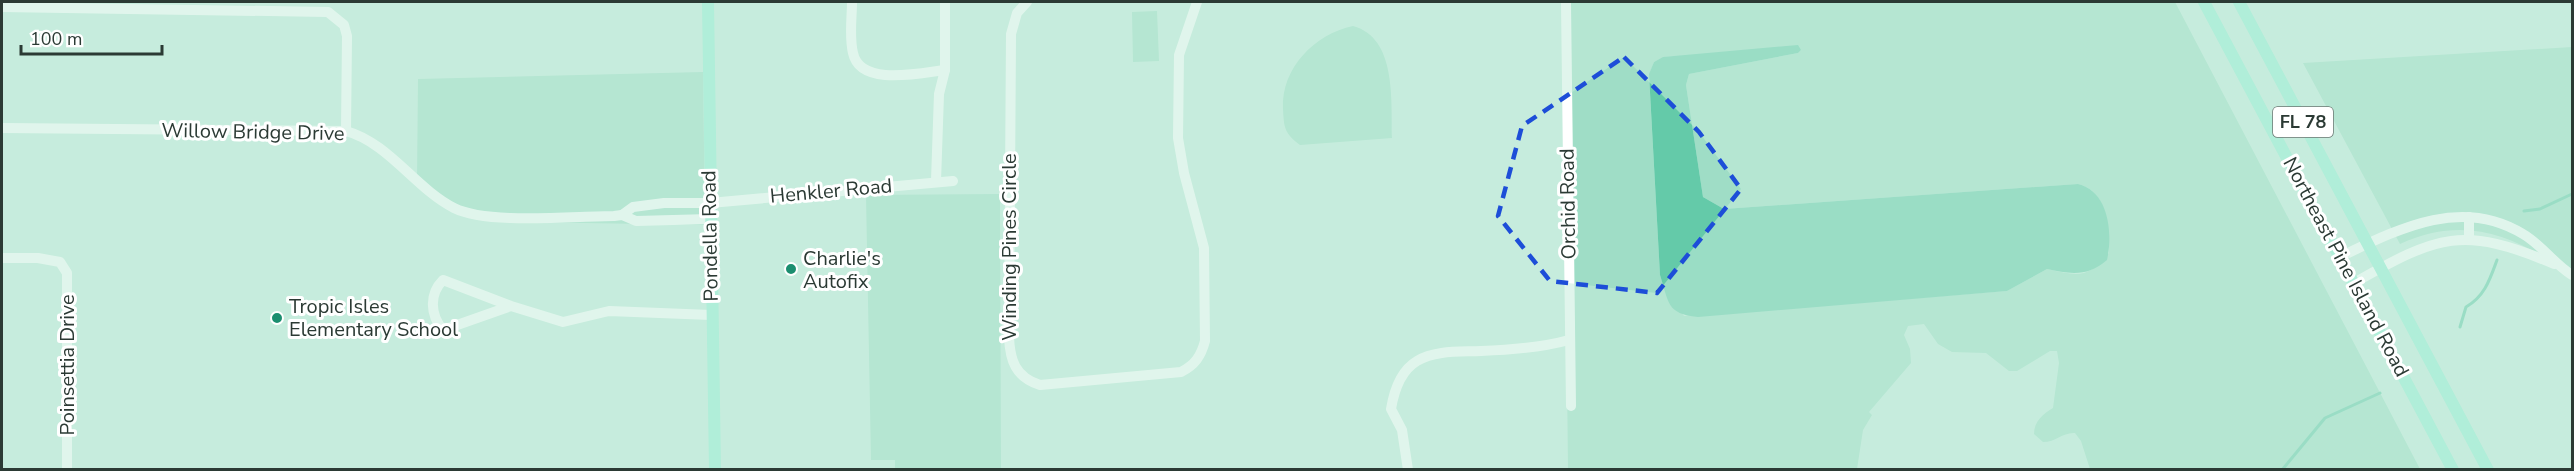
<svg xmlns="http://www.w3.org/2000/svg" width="2574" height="471" viewBox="0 0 2574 471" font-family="'Nunito Sans',sans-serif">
<rect width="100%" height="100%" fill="#c6ecdd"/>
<g fill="#9fddc6" fill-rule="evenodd">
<path d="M1563,2h612l245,467h-330l-9,-28 -6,-8c-12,-1 -19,9 -32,9l-9,-8c0,-13 9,-20 19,-26l6,-45 -2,-12h-7l-33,20h-8l-23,-18 -34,-1 -14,-8 -14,-20 -16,2 -4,9 6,14 1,14 -42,49 3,3 -9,15 -6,39h-289zM1801,50l-3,3 -109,21 -3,11 17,112 21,12 354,-25c30,7 31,44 31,69 -22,26 -30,23 -62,16l-40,22 -323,25 -20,-29 -4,-12 -11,-200 5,-13 10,-5z"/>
<polygon points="1157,11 1159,61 1133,62 1132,12"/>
<path d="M1353,26c44,12 38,75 39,112l-92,7c-16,-12 -16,-18 -17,-36 -2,-41 32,-75 70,-83z"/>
<path d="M2572,47v229c-55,-40 -106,-62 -172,-32l-97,-181z"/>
<polygon points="703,72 705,225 522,222 473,218 417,181 418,79"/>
<polygon points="1000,194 1001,469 895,469 895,460 871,460 866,195"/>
</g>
<path fill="#64caa9" d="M1798,45l3,5 -3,3 -109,21 -3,11 17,112 21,12 354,-25c31,7 35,50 29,76 -19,17 -37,14 -60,9l-40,22 -309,26c-32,-3 -29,-15 -38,-42l-11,-201 5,-12 9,-5z"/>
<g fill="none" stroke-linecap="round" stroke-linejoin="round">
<g stroke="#64caa9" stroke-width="3">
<polyline points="2524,211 2540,209 2572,194"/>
<path d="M2460,327l6,-20c19,-11 24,-28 31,-47"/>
<polyline points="2282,470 2325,418 2380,393"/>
</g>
<g stroke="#fff" stroke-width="10">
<path d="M852,2c0,15 -3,35 1,51 7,34 67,20 92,17"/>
<path d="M1027,2l-10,11 -6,21 -2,303c1,23 6,40 31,48l141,-13c14,-7 20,-16 24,-31l-1,-93 -20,-75 -6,-35 1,-83 18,-53"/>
<polyline points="1566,2 1571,406"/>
<polyline points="2,7 328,12 344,25 347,36 346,131"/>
<path d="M2,128l344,3c43,12 69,57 108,77 34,17 119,8 160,8l8,-1 11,-8 31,-4h46l243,-22"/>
<polyline points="936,181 939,94 945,70 945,2"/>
<polyline points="622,215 636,221 710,219"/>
<polyline points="2469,217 2469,239"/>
<path d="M2340,257c58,-28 121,-61 183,-23 19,11 31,30 49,41"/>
<polyline points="2,258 38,258 60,262 67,273 67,470"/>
<path d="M2354,283c84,-48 109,-58 200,-19"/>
<path d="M511,306l-68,24c-13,-15 -14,-36 0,-50l68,26 52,16 46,-11 102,4"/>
<path d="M1408,470l-6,-40 -11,-21c3,-18 9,-38 26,-48 18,-11 43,-9 64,-10 29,-1 59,-3 88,-11"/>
</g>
<g stroke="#94efd4" stroke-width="12">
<polyline points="708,2 715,470"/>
<polyline points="2204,2 2453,470"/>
<polyline points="2239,2 2488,470"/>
</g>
</g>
<path d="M0 0H2574V471H0ZM1624,57l75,75 42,57 -84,104 -107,-12 -52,-65 24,-90z" fill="#c6ecdd" fill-opacity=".55" fill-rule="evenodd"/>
<path fill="none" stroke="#1d4ed8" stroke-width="4.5" stroke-dasharray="12 8" stroke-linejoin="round" d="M1624,57l75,75 42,57 -84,104 -107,-12 -52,-65 24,-90z"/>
<g fill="#1b8e6f" stroke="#fff" stroke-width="2">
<circle cx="791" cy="269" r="6"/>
<circle cx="277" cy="318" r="6"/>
</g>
<g text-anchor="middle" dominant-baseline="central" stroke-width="6" stroke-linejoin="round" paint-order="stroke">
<rect fill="#fff" stroke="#6b7571" stroke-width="1.5" x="2273" y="107" width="60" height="30" rx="4.5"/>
<g font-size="18" font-weight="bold" fill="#2b3a34">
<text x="2303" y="122">FL 78</text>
</g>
<g font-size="20" fill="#2b3a34" stroke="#fff">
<text transform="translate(253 132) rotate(1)">Willow Bridge Drive</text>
<text transform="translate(831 191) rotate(-5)">Henkler Road</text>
<text transform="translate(1568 204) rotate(-91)">Orchid Road</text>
<text transform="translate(710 236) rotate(-91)">Pondella Road</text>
<text transform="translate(1009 247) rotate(-90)">Winding Pines Circle</text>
<text transform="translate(2346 267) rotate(62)">Northeast Pine Island Road</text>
<text transform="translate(67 365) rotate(-90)">Poinsettia Drive</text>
</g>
<g font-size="20" fill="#2b3a34" stroke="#fff" text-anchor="start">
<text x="803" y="258">Charlie's<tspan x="803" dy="23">Autofix</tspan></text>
<text x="289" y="306">Tropic Isles<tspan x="289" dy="23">Elementary School</tspan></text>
</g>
</g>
<rect width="2574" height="471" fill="none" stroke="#2b3a34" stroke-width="6"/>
<path d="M21 45v9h141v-9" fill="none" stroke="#2b3a34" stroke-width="3"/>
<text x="30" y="45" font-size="18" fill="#2b3a34" stroke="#ffffff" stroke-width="4.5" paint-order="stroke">100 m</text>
</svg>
